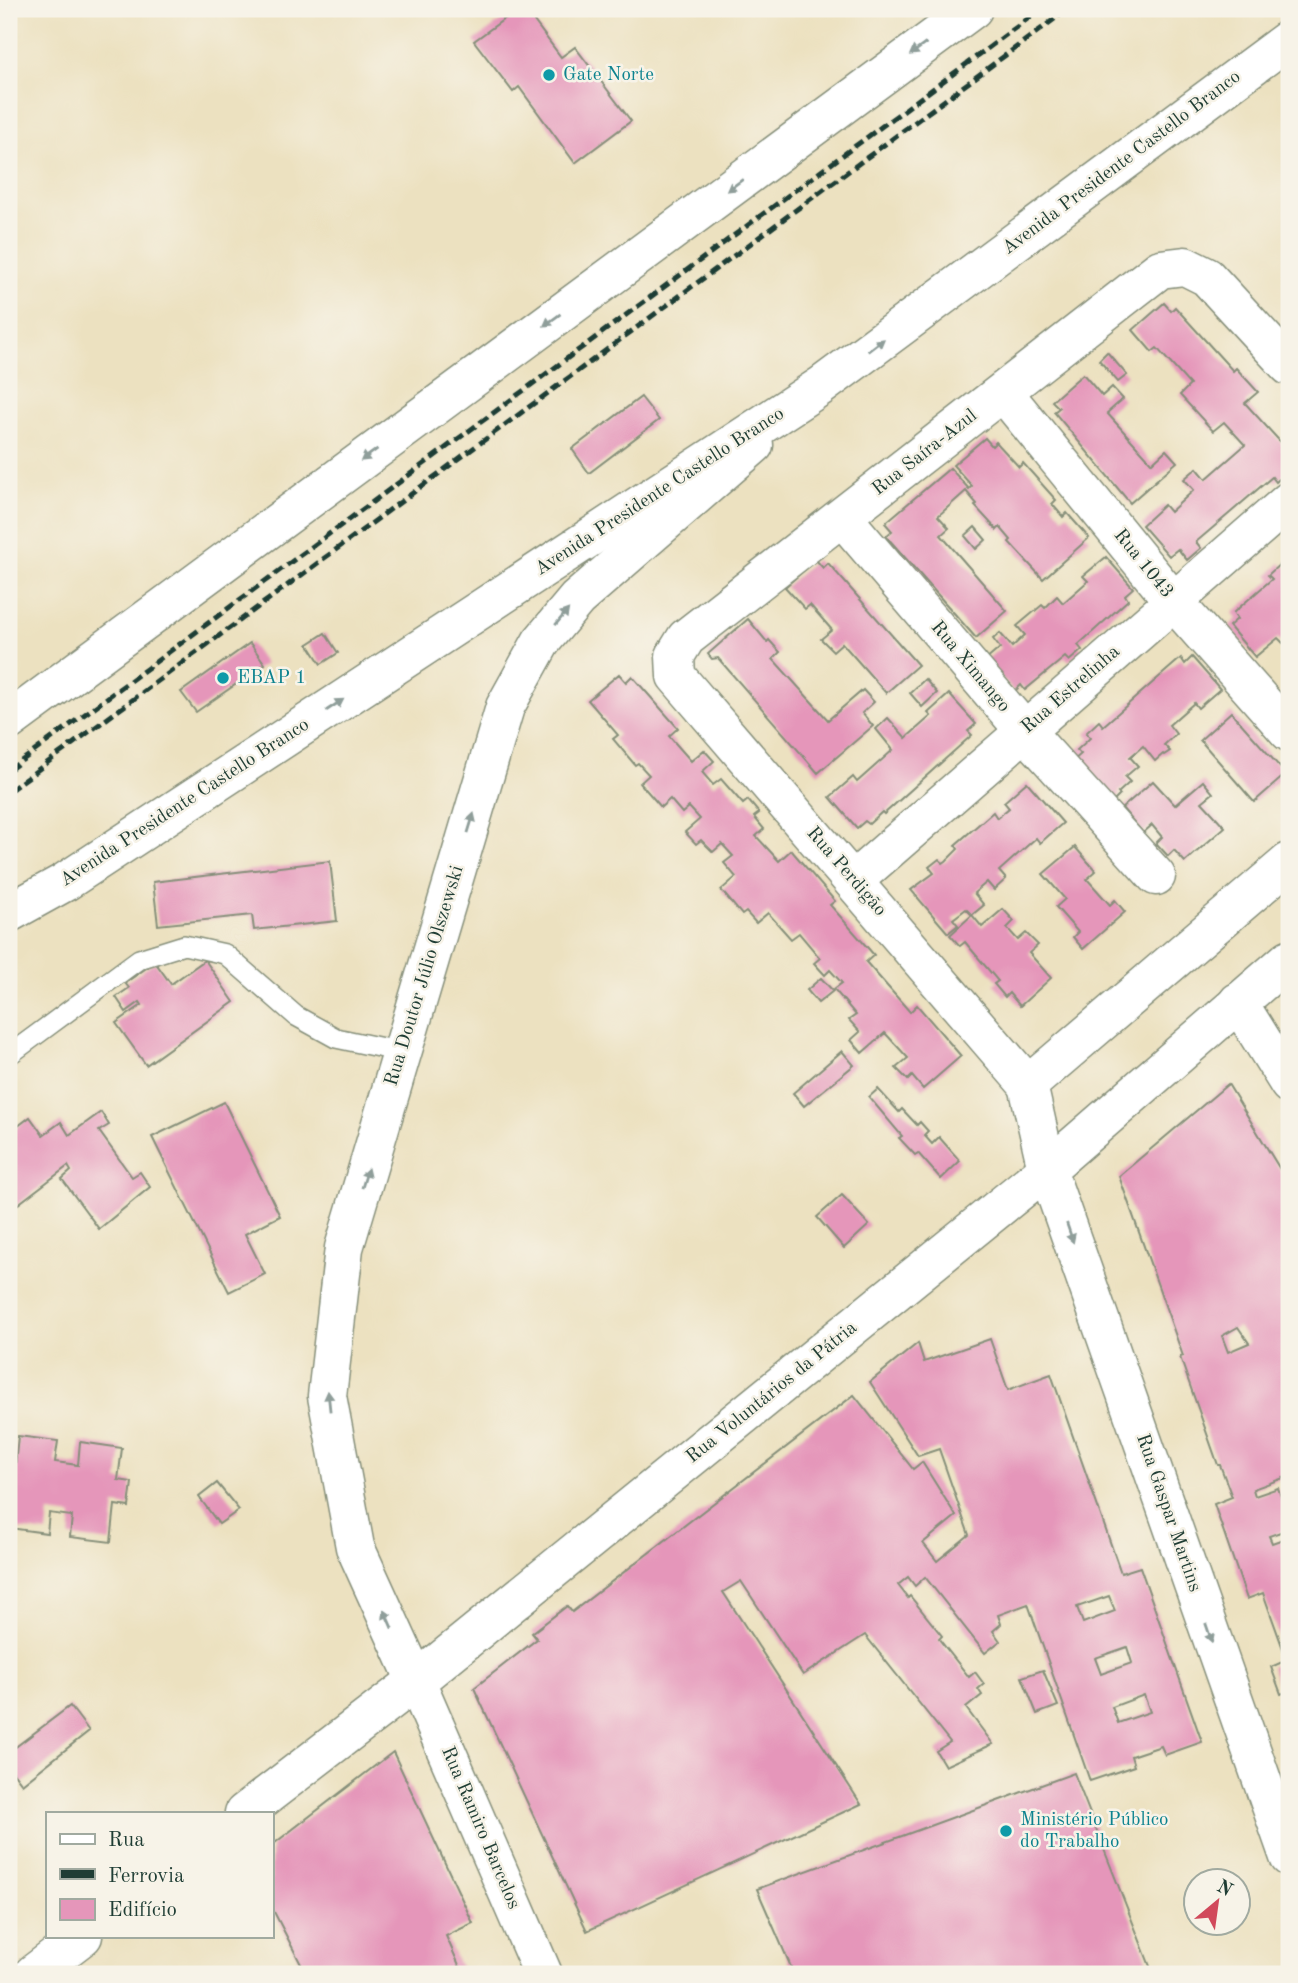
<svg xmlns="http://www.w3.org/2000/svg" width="1298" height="1983" viewBox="0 0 1298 1983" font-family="'Old Standard TT',serif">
<rect width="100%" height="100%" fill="#f7f3e8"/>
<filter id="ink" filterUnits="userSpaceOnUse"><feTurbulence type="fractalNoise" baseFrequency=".0143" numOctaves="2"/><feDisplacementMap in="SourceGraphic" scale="14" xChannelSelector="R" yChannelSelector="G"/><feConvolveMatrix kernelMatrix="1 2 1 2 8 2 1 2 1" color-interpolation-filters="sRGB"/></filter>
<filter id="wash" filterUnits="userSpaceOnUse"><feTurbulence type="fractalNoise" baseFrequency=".00686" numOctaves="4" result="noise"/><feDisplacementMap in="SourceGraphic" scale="28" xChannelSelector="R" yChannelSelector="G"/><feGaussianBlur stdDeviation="1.57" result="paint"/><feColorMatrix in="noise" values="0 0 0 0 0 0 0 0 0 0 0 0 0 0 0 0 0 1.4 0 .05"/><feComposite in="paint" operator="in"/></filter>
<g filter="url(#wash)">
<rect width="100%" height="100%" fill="#ece1c0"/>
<g id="blocks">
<g fill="#e596ba" fill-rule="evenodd">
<polygon points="518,9 525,9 561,57 575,47 631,121 575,163 519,87 513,92 474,41"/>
<polygon points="1164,303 1171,311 1175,307 1233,371 1236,368 1258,392 1245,403 1286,448 1289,445 1289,470 1276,482 1272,477 1209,531 1196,542 1201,548 1187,560 1178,549 1169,556 1142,525 1164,505 1170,512 1194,490 1184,479 1197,468 1206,479 1245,445 1224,422 1213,431 1180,395 1190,385 1157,348 1152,352 1133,330"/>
<polygon points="1107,352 1127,375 1118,382 1099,360"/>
<polygon points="1083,374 1102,396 1112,387 1123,399 1107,413 1152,463 1166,450 1177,462 1130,503 1054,412 1059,408 1052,401"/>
<polygon points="641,397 659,420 589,473 572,449"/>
<polygon points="985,438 992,446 996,442 1019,467 1023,463 1056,500 1052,504 1063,517 1067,513 1089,538 1043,579 1009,542 1011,540 1000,527 997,530 975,506 977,504 966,491 938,516 949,528 941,535 1007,611 976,638 886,536 892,531 885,523 950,468 969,489 972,486 953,465"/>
<polygon points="975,527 986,540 976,549 965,536"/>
<polygon points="1106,557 1133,588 1125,595 1128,600 1078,645 1082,650 1069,661 1065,657 1025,690 1021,685 1014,692 986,660 1000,648 993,639 1000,633 1012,647 1025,635 1017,626 1042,605 1045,608 1057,596 1063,603 1088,581 1083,576"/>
<polygon points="816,560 823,568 828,563 918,665 886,693 842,643 833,651 821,639 832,630 810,605 805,609 785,587"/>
<polygon points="1281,563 1285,568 1289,564 1289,621 1287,622 1289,637 1283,643 1278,638 1255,657 1229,626 1237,619 1233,613 1272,579 1268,575"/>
<polygon points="748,619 767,642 769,640 780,652 773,659 828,720 863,690 874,702 862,713 873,726 818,773 718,658 712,659 708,654"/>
<polygon points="325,633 338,653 321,664 308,644"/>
<polygon points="250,643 265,664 196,712 181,692"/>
<polygon points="1192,657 1220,689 1198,708 1194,703 1169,725 1176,734 1164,745 1170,751 1164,755 1163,754 1155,761 1143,746 1130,757 1138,766 1125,777 1130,782 1118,793 1120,795 1111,804 1073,761 1081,754 1077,750 1090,738 1086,733 1099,721 1103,726 1181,658 1185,664"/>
<polygon points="619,674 626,682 632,676 678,728 669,736 691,761 704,750 714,761 702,772 713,785 721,779 743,804 748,800 759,813 754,817 764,829 756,836 779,861 791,850 835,901 830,905 874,955 866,962 910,1012 917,1005 961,1056 923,1089 912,1076 908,1080 896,1068 908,1058 885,1033 862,1053 851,1040 860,1032 849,1020 856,1015 834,989 842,983 830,970 825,975 814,963 820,958 799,933 791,939 768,913 756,923 746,912 742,915 721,890 736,877 724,863 733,856 722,844 713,852 701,840 696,844 685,832 700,819 689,807 682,813 670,799 661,807 640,783 649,775 638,763 635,765 613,739 618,735 588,700"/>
<polygon points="925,679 937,693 922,707 910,693"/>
<polygon points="949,694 976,724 968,731 972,735 884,814 882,812 869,824 865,821 857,828 830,797 853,777 857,782 893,750 876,729 888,718 906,738 931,716 928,713"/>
<polygon points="1231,712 1286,774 1254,802 1200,740"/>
<polygon points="1153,781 1175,805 1203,781 1213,793 1202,802 1225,827 1185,862 1174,850 1168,856 1156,843 1162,837 1152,825 1143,833 1122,808"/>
<polygon points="1027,782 1063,823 1040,843 1036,838 999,871 1006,879 994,890 987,882 974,893 984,905 972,915 982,927 1003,909 1014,921 1007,928 1018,940 1026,933 1038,945 1029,953 1051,978 1020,1006 1009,993 1005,997 994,984 998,981 965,942 960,946 950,935 972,915 966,909 953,919 958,925 948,933 911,890 934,873 929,867 939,859 943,863 946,861 958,849 955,845 993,812 997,818 1009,808 1004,802"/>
<polygon points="1075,847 1096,871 1087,879 1110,905 1115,900 1125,912 1083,949 1073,937 1078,932 1056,907 1065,899 1043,874"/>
<polygon points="330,861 337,921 254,930 252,915 158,925 153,882"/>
<polygon points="205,960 234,1002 146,1065 116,1023 142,1005 140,1002 126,1012 116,997 129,988 125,983 155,962 171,984"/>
<polygon points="821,978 833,991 818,1003 807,990"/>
<polygon points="842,1051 854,1065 804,1106 793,1093"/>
<path d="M1228,1084l61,100v292l-36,13 2,7 23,-8 6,17 5,-2v26l-20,7 3,7 17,-6v40l-5,2 3,6 2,-1v107l-8,3 -10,-27 16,-7 -24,-67 -16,6 -16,-46 -17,-49 18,-7 -12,-32h-2l-38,-108 3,-1 -64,-180zM1238,1327l11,16 -21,9 -6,-16z"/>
<polygon points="878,1089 899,1112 902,1109 917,1125 920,1122 928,1131 924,1135 932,1144 939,1137 960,1161 941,1179 918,1153 915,1155 899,1138 902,1136 869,1097"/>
<polygon points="224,1102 280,1216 245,1234 265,1274 229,1292 152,1137"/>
<polygon points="101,1112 109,1125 99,1131 132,1177 140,1172 150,1187 99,1229 62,1179 71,1171 68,1166 9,1211 9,1133 30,1117 43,1135 61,1122 69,1135"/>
<polygon points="842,1195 869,1225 844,1248 817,1217"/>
<path d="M990,1339l18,51 43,-16 70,199 19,-6 62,175 -37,13 -4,-9 -30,10 3,10 -44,15 -62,-177 -30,11 3,9 -8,7 7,10 -15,12 -60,-76 -10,9 -7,-9 -10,8 10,13 2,-2 32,40 -3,3 30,38 6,-5 9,12 -6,5 4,6 -16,13 27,36 -48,22 -9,-15 14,-9 -85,-107 -62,40 -62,-94 -18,11 138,212 -274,127 -113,-243 63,-49 -5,-6 35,-27 5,6 282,-217 59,74 9,-7 34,54 -33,27 14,18 32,-26 -30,-86 -21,7 -48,-74 48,-39 6,19zM1109,1596l6,15 -32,12 -6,-16zM1127,1647l5,16 -31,11 -6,-16zM1144,1695l6,17 -32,11 -6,-16z"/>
<polygon points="18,1436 58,1441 55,1462 78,1465 80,1442 122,1448 118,1480 132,1482 129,1507 115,1505 111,1542 70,1537 72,1516 49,1513 47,1533 9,1528"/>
<polygon points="217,1483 239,1510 219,1524 199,1497"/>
<polygon points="1043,1670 1058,1706 1037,1714 1022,1677"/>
<polygon points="70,1706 89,1731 22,1784 9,1767 9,1752"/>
<polygon points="393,1752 473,1923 446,1936 463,1974 306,1974 271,1906 271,1846"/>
<polygon points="1074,1773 1153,1974 794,1974 757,1889"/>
</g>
</g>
</g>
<g filter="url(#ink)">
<use href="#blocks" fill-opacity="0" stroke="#868f7a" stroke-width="2"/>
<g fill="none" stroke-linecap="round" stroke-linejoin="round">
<g stroke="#868f7a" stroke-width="22">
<polyline id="lane" points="9,1055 139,959 184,945 225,954 296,1016 336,1038 402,1052"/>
</g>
<g stroke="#868f7a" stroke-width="41">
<g id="street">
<polyline points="1003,392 1174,602 1289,732"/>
<polyline points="843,518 1024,730 1156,876"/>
<polyline points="1289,862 1028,1085 1047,1169 1289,1857"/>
<polyline points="853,881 1289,501"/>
<polyline points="1238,1002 1289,1084"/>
<polyline points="1028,1085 676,676 675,656 686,638 1160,269 1185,266 1207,277 1289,366"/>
</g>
</g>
<g stroke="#868f7a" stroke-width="41">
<g id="secondary">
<polyline points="244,1813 416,1681 1047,1169 1289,959"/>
<polyline points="33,1974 83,1936"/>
<polyline points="543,1974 416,1681 355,1547 327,1396 344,1248 505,707 541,642 577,599 754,445"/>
</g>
</g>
<g stroke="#868f7a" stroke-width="41">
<g id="primary">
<polyline points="9,721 973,9"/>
<polyline points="9,913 65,882 821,386 1289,39"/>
</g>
</g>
<use href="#lane" stroke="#fff" stroke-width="19"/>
<use href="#street" stroke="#fff" stroke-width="38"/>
<use href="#secondary" stroke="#fff" stroke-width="38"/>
<use href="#primary" stroke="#fff" stroke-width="38"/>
<g stroke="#1f3d34" stroke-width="5" stroke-dasharray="10 5" stroke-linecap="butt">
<polyline points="9,770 1041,9"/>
<polyline points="9,791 1068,9"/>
</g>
</g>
<defs><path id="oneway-solid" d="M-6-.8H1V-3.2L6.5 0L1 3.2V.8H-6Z" transform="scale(1.75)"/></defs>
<g fill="#8f9e9a">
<use href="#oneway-solid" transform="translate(918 49) rotate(144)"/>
<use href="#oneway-solid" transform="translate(735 185) rotate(144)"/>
<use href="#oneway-solid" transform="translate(552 320) rotate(144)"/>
<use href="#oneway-solid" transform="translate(876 345) rotate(-37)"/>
<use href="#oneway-solid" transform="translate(369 455) rotate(144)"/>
<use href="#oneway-solid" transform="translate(562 617) rotate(-50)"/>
<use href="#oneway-solid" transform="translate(335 705) rotate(-33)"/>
<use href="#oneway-solid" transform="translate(471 823) rotate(-73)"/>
<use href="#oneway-solid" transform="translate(365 1178) rotate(-73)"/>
<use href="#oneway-solid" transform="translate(1070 1233) rotate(71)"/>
<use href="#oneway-solid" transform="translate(329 1401) rotate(-96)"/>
<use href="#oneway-solid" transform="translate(388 1619) rotate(-114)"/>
<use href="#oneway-solid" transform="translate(1209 1633) rotate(71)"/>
</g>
</g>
<g fill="#0f9aa8" stroke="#f7f3e8" stroke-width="2.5">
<circle cx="549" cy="75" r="7"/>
<circle cx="223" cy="678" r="7"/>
<circle cx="1006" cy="1831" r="7"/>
</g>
<g text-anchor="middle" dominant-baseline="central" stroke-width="5" stroke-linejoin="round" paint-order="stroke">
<g font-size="19" fill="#0d838f" stroke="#f7f3e8" text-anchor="start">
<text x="563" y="75">Gate Norte</text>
<text x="237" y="678">EBAP 1</text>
<text x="1020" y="1820">Ministério Público<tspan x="1020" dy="22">do Trabalho</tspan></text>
</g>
<g font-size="19" fill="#1f3d34" stroke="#f7f3e8">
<text transform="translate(1122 163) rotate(-37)">Avenida Presidente Castello Branco</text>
<text transform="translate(925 453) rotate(-38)">Rua Saíra-Azul</text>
<text transform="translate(660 492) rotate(-33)">Avenida Presidente Castello Branco</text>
<text transform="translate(1143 564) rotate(51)">Rua 1043</text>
<text transform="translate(970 667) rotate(50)">Rua Ximango</text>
<text transform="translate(1071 690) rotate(-41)">Rua Estrelinha</text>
<text transform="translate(185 803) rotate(-33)">Avenida Presidente Castello Branco</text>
<text transform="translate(846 872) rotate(49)">Rua Perdigão</text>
<text transform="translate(425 976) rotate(-73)">Rua Doutor Júlio Olszewski</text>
<text transform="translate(772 1393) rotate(-39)">Rua Voluntários da Pátria</text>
<text transform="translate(1168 1513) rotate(71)">Rua Gaspar Martins</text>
<text transform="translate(480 1828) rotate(67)">Rua Ramiro Barcelos</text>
</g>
</g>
<rect width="1298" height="1983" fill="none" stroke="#f7f3e8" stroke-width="35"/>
<rect x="46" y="1812" width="228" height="126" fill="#f7f3e8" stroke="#a1aaa0" stroke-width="2"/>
<rect x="60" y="1834" width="35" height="10" fill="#ffffff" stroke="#a1aaa0" stroke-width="2"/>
<text x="108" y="1846" font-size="21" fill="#1f3d34">Rua</text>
<rect x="60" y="1869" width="35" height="10" fill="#1f3d34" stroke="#a1aaa0" stroke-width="2"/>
<text x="108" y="1882" font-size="21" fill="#1f3d34">Ferrovia</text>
<rect x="60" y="1899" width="35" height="21" fill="#e596ba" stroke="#a1aaa0" stroke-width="2"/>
<text x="108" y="1916" font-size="21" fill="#1f3d34">Edifício</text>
<g transform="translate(1217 1902) rotate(29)"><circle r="33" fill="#f7f3e8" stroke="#a1aaa0" stroke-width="2"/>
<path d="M0-5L12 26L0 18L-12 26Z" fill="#d1495b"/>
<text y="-10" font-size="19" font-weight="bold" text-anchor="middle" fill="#1f3d34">N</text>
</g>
</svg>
